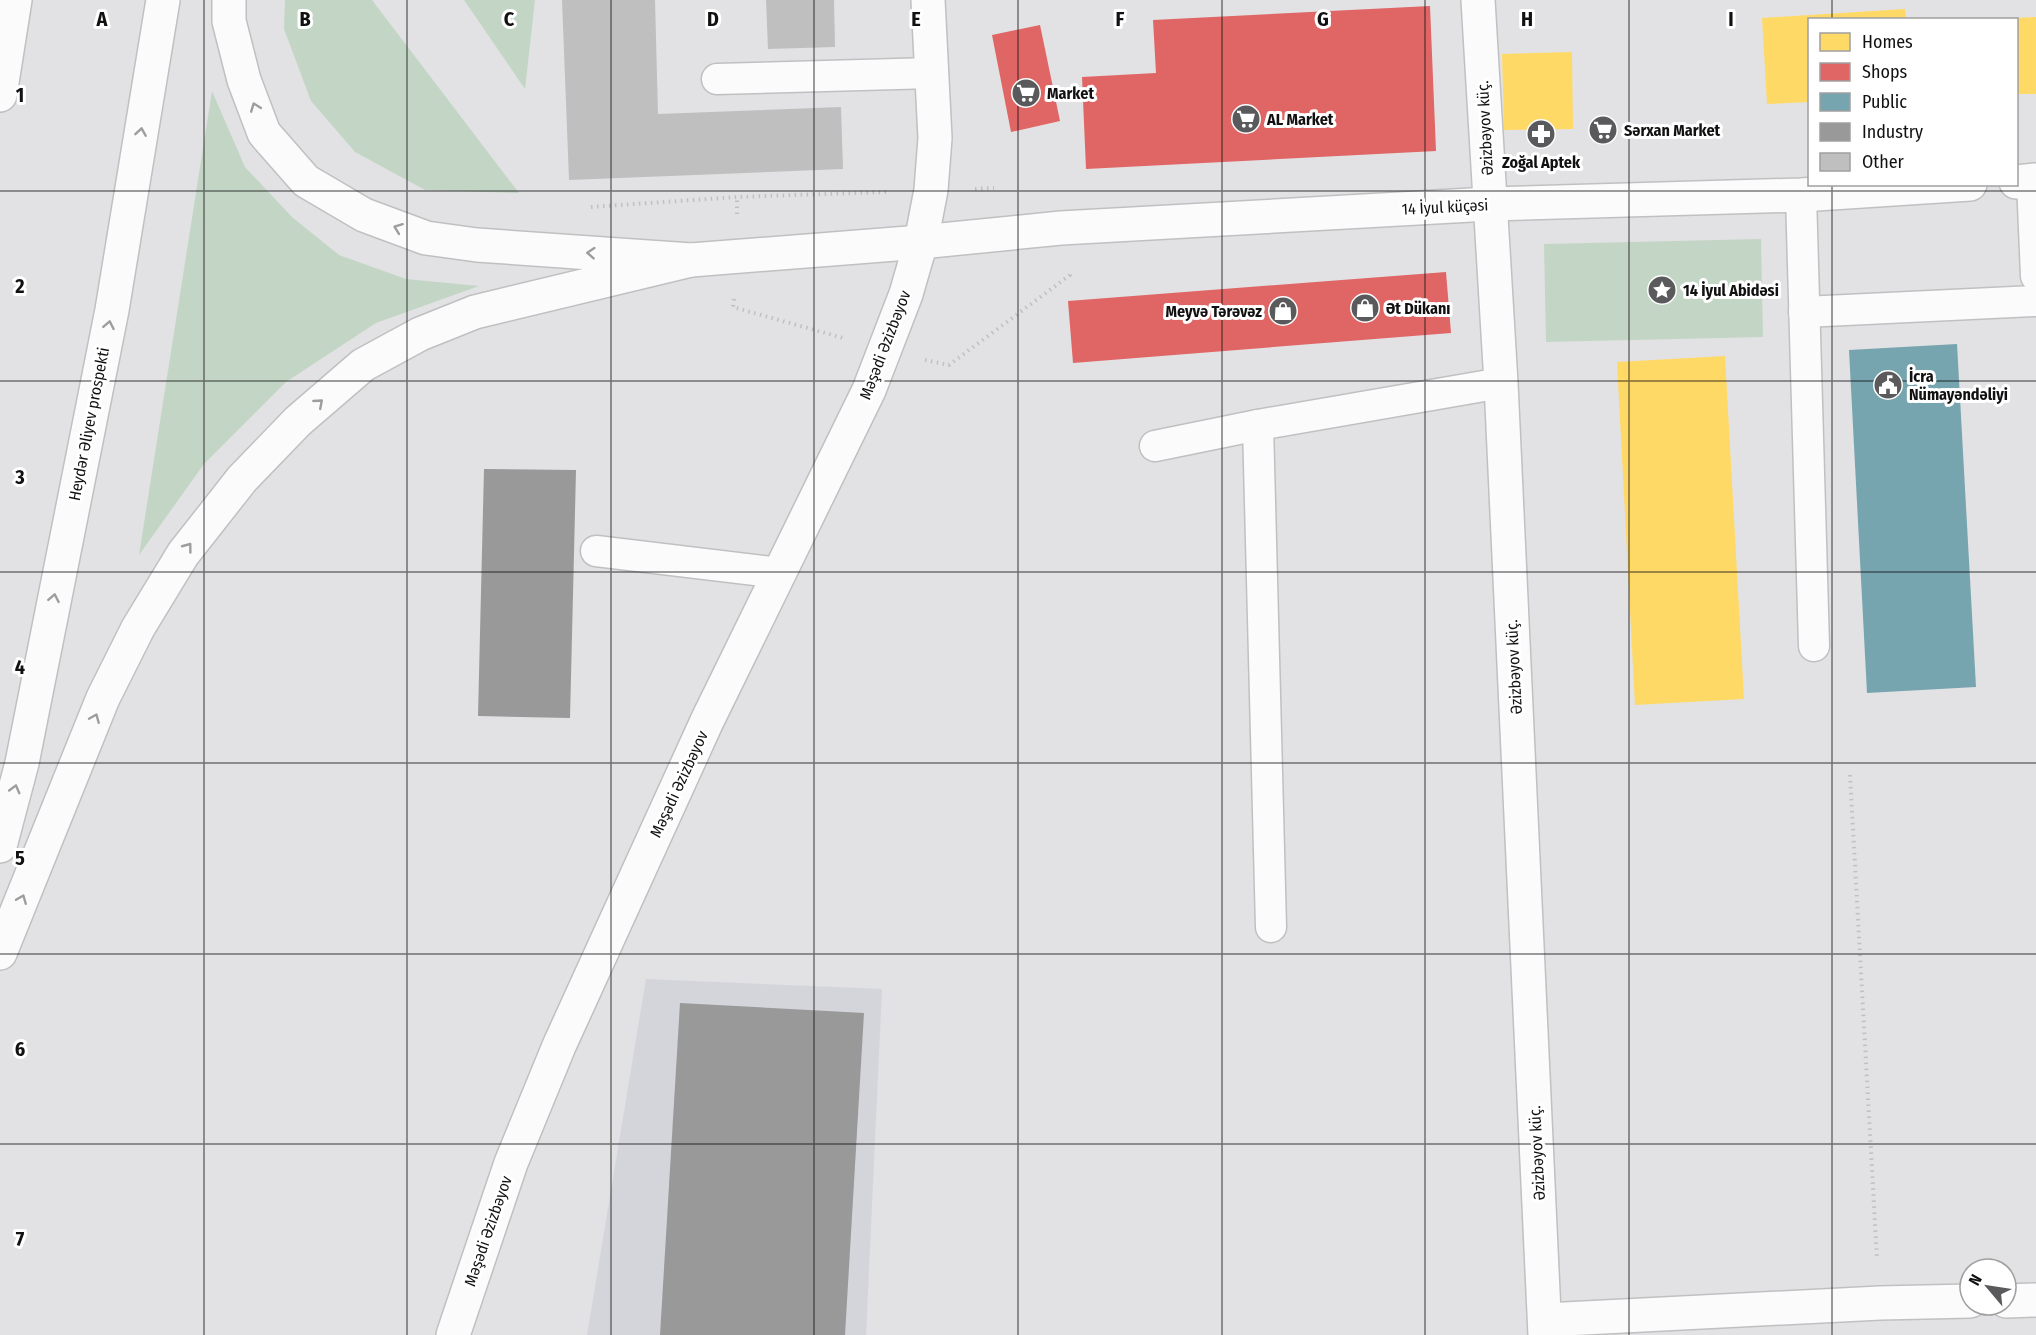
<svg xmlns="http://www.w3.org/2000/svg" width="2036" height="1335" viewBox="0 0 2036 1335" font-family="'Fira Sans Condensed',sans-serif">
<rect width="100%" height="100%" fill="#e2e2e4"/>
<polygon fill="#d4d4db" points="646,979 882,989 866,1335 587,1335"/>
<g fill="#c3d6c5">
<polygon points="285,0 372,0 519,193 425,190 355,152 311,101 284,29"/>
<polygon points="464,0 535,0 525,89"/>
<polygon points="212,91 245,167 292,217 339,255 406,279 479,286 376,323 286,382 204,464 139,555"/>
<polygon points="1761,239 1763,337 1546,342 1544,244"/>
</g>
<g fill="#ffd966">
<polygon points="1905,9 1906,20 1810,20 1810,102 1767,104 1762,18"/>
<polygon points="2036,17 2036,94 2016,94 2016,18"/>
<polygon points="1572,52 1573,129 1504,130 1502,54"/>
<polygon points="1725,356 1744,699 1635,705 1617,362"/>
</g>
<g fill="#e06666">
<polygon points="1430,6 1436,151 1086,169 1082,77 1156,73 1153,20"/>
<polygon points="1040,25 1060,121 1011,132 992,35"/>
<polygon points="1446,272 1451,333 1073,363 1068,301"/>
</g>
<polygon fill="#76a5af" points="1957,344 1976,687 1867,693 1849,350"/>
<g fill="#999">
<polygon points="484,469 576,470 570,718 478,716"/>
<polygon points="680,1003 864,1013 845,1335 660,1335"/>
</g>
<g fill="#bfbfbf">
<polygon points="562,0 655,0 658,114 841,107 843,169 569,180"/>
<polygon points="766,0 834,0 835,47 768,49"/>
</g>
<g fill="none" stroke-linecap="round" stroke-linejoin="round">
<g stroke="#c0c0c2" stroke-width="33">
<g id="service">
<polyline points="717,79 933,73"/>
<polyline points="2032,181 2036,276"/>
<polyline points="1801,195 1814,646"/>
<polyline points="1804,312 2036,301"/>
<polyline points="1258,425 1271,927"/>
<polyline points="1155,446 1258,425 1501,383"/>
<polyline points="596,551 779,573"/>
</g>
</g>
<g stroke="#c0c0c2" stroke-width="36">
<g id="minor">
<polyline points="1478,0 1501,383 1545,1335"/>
<polyline points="2006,1301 2036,1300"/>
<polyline points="1545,1320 1880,1303 1970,1301"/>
</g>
</g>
<g stroke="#c0c0c2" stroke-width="36">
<g id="tertiary">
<polyline points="229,0 229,21 244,80 264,133 306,181 364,215 426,238 477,245 691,260 921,242 1061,228 1489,204 1801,195 1970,184"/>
<polyline points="2016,182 2036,180"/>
<polyline points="453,1335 511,1163 559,1046 707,721 869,390 906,294 921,242 931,190 935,138 928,0"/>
</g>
</g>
<g stroke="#c0c0c2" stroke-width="36">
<g id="motorway">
<polyline points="0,95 15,0"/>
<polyline points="0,846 22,763 112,310 163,0"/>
<polyline points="0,953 103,698 138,628 183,554 242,479 298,421 363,365 420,334 475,312 691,260"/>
</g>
</g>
<g stroke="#c0c0c1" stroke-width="4" stroke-dasharray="1.5 4.5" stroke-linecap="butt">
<polyline points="975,189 994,188"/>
<polyline points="591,207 737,197 886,192"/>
<polyline points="737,214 737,197"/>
<polyline points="734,299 733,307 843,338"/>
<polyline points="925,360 949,365 1070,275 1069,272"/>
<polyline points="1850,775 1877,1259"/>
</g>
<use href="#service" stroke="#fbfbfb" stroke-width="30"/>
<use href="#minor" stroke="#fbfbfb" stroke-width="33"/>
<use href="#tertiary" stroke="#fbfbfb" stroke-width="33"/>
<use href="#motorway" stroke="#fbfbfb" stroke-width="33"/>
</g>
<defs><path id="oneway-chevron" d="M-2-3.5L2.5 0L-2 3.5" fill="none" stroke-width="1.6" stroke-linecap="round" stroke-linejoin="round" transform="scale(1.5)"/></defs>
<g stroke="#9d9d9e">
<use href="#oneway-chevron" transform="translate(255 107) rotate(-111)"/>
<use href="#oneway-chevron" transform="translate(141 132) rotate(-81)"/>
<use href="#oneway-chevron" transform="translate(398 228) rotate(-159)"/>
<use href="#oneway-chevron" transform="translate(591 253) rotate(-176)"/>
<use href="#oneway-chevron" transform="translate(109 325) rotate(-79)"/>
<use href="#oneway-chevron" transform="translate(319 403) rotate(-41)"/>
<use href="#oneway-chevron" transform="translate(188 547) rotate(-53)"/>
<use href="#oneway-chevron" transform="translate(54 598) rotate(-79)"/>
<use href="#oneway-chevron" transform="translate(95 718) rotate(-67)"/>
<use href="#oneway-chevron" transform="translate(15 789) rotate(-75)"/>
<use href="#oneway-chevron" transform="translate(22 899) rotate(-68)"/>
</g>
<path fill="none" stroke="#111112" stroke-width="1.5" stroke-opacity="0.55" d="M204,0v1335M407,0v1335M611,0v1335M814,0v1335M1018,0v1335M1222,0v1335M1425,0v1335M1629,0v1335M1832,0v20M1832,184v1151M0,191h2036M0,381h2036M0,572h2036M0,763h2036M0,954h2036M0,1144h2036"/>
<defs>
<g id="supermarket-disc" transform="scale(1.5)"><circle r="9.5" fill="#5a5a5c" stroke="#fff"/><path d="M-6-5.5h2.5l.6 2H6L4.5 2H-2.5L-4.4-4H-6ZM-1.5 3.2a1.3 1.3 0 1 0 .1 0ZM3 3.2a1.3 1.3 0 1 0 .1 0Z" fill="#fff"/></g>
<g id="pharmacy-disc" transform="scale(1.5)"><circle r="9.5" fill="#5a5a5c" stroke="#fff"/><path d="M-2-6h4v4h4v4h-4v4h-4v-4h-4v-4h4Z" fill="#fff"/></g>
<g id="sight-disc" transform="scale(1.5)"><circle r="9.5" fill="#5a5a5c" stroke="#fff"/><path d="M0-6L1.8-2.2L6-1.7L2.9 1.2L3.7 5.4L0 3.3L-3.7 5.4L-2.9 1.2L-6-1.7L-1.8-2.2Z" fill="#fff"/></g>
<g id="shop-disc" transform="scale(1.5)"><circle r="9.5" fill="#5a5a5c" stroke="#fff"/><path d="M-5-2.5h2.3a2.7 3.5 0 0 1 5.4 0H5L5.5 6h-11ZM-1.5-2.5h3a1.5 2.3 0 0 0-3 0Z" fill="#fff"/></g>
<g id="civic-disc" transform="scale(1.5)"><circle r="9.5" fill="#5a5a5c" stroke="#fff"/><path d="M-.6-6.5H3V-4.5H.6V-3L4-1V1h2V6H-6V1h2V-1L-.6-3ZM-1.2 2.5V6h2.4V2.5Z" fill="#fff"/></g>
</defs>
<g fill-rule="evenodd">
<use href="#supermarket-disc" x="1026" y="93"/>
<use href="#supermarket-disc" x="1246" y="119"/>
<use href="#supermarket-disc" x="1603" y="130"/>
<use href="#pharmacy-disc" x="1541" y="134"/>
<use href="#sight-disc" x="1662" y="290"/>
<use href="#shop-disc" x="1365" y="308"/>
<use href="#shop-disc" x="1283" y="311"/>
<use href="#civic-disc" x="1888" y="385"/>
</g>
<g text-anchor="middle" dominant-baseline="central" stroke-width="6" stroke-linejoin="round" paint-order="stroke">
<g font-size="16" font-weight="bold" fill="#111112" stroke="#fff" text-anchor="start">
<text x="1047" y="93">Market</text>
<text x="1267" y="119">AL Market</text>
<text x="1624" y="130">Sərxan Market</text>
<text x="1541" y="162" text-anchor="middle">Zoğal Aptek</text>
<text x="1683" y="290">14 İyul Abidəsi</text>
<text x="1386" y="308">Ət Dükanı</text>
<text x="1262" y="311" text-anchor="end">Meyvə Tərəvəz</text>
<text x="1909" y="376">İcra<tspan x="1909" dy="18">Nümayəndəliyi</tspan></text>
</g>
<g font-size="16" fill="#111112" stroke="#fff">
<text transform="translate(1485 128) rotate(-93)">Əzizbəyov küç.</text>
<text transform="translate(1445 207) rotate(-3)">14 İyul küçəsi</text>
<text transform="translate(885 345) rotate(-69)">Məşədi Əzizbəyov</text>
<text transform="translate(89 424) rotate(-79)">Heydər Əliyev prospekti</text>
<text transform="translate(1514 667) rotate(-93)">Əzizbəyov küç.</text>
<text transform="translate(679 784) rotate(-65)">Məşədi Əzizbəyov</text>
<text transform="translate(1537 1153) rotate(-93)">Əzizbəyov küç.</text>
<text transform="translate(488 1231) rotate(-71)">Məşədi Əzizbəyov</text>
</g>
</g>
<g font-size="20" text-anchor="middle" font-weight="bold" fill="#111112" stroke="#fff" stroke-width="6" stroke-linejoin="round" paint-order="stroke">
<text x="102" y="26">A</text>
<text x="305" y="26">B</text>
<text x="509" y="26">C</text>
<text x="713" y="26">D</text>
<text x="916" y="26">E</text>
<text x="1120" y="26">F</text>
<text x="1323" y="26">G</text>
<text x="1527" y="26">H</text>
<text x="1731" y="26">I</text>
<text x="20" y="102">1</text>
<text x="20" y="293">2</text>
<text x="20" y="484">3</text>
<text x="20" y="674">4</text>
<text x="20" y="865">5</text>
<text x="20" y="1056">6</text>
<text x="20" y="1246">7</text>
</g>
<rect x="1808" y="18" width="210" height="168" fill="#ffffff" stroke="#a0a0a0" stroke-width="1.5"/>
<rect x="1820" y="33" width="30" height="18" fill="#ffd966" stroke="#a0a0a0" stroke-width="1.5"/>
<text x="1862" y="48" font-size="18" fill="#111112">Homes</text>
<rect x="1820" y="63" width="30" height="18" fill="#e06666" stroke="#a0a0a0" stroke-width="1.5"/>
<text x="1862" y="78" font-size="18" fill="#111112">Shops</text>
<rect x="1820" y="93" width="30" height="18" fill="#76a5af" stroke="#a0a0a0" stroke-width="1.5"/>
<text x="1862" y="108" font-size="18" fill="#111112">Public</text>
<rect x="1820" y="123" width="30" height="18" fill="#999999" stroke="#a0a0a0" stroke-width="1.5"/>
<text x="1862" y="138" font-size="18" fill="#111112">Industry</text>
<rect x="1820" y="153" width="30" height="18" fill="#bfbfbf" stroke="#a0a0a0" stroke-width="1.5"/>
<text x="1862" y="168" font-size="18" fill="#111112">Other</text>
<g transform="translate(1988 1287) rotate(299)"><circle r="28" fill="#ffffff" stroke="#a0a0a0" stroke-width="1.5"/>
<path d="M0-4.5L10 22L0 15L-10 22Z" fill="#5a5a5c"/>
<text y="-9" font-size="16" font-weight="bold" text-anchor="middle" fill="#111112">N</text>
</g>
</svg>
